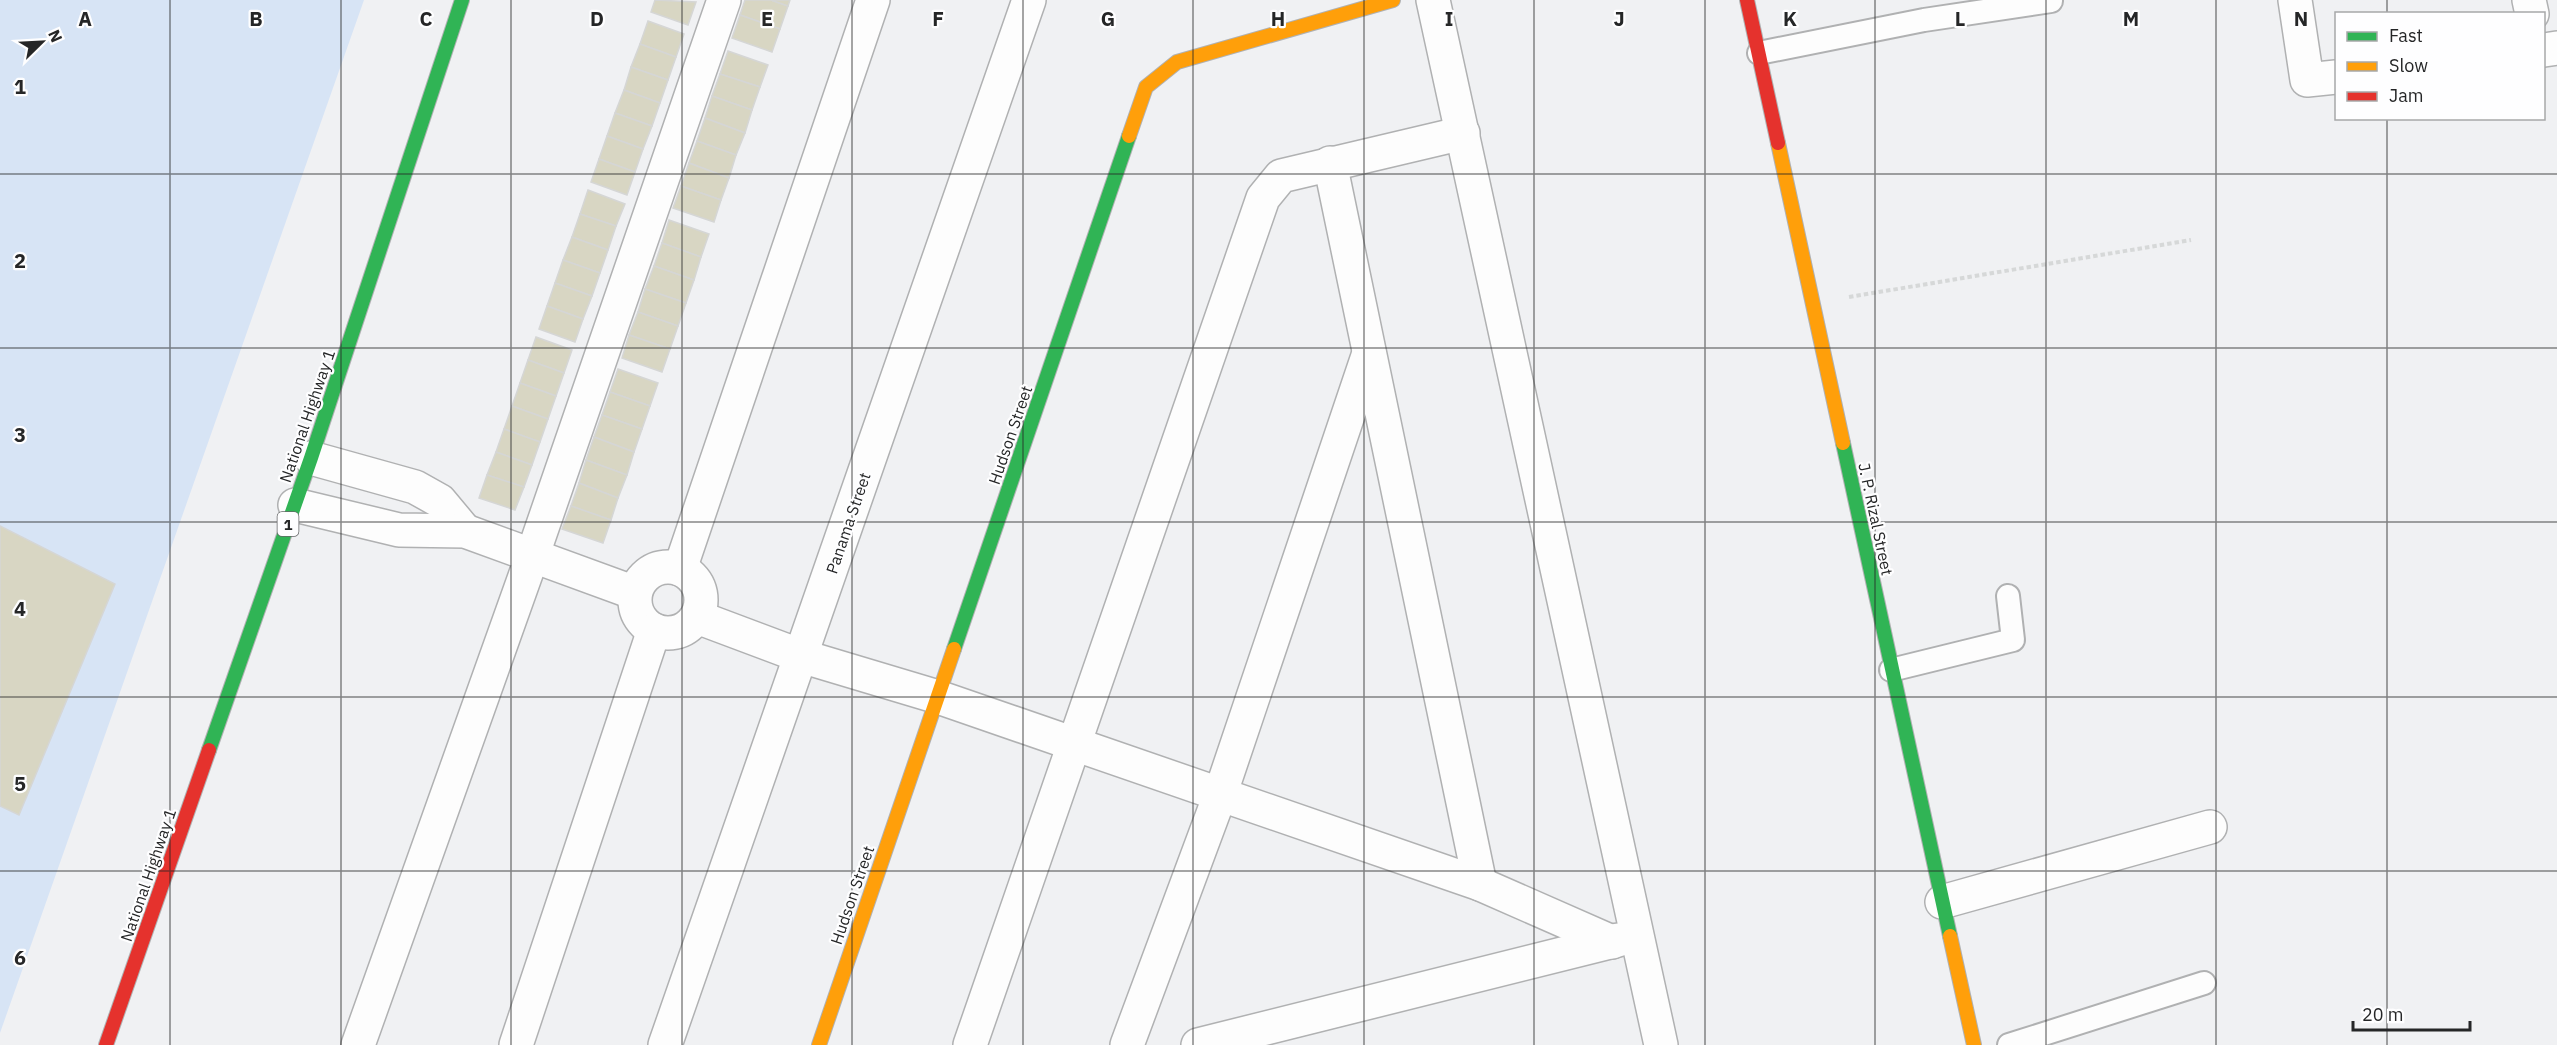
<svg xmlns="http://www.w3.org/2000/svg" width="2557" height="1045" viewBox="0 0 2557 1045" font-family="'IBM Plex Sans',sans-serif">
<rect width="100%" height="100%" fill="#f0f1f3"/>
<polygon fill="#d7e4f5" points="0,0 364,0 0,1033"/>
<g fill="#d8d6c3" stroke="#d5d6d5" stroke-width="1.5">
<polygon points="655,0 696,2 688,25 651,12"/>
<polygon points="745,0 771,0 788,6 780,29 740,15"/>
<polygon points="771,0 790,0 788,6"/>
<polygon points="740,15 780,29 772,52 732,38"/>
<polygon points="648,21 684,34 676,57 640,44"/>
<polygon points="640,44 676,57 668,80 631,67"/>
<polygon points="728,51 768,65 760,87 720,74"/>
<polygon points="631,67 668,80 660,103 624,90"/>
<polygon points="720,74 760,87 752,110 712,96"/>
<polygon points="624,90 660,103 652,126 615,113"/>
<polygon points="712,96 752,110 745,133 705,118"/>
<polygon points="615,113 652,126 643,149 607,136"/>
<polygon points="705,118 745,133 736,155 697,141"/>
<polygon points="607,136 643,149 635,172 599,159"/>
<polygon points="697,141 736,155 729,178 689,163"/>
<polygon points="599,159 635,172 627,195 591,182"/>
<polygon points="689,163 729,178 721,200 681,186"/>
<polygon points="681,186 721,200 714,222 673,208"/>
<polygon points="588,190 625,204 616,226 580,214"/>
<polygon points="580,214 616,226 608,250 572,237"/>
<polygon points="669,220 709,234 701,257 662,243"/>
<polygon points="572,237 608,250 600,273 563,260"/>
<polygon points="662,243 701,257 694,280 654,266"/>
<polygon points="563,260 600,273 592,296 555,283"/>
<polygon points="654,266 694,280 686,303 645,289"/>
<polygon points="555,283 592,296 583,319 547,306"/>
<polygon points="645,289 686,303 678,326 638,312"/>
<polygon points="547,306 583,319 575,342 539,329"/>
<polygon points="638,312 678,326 670,349 629,335"/>
<polygon points="629,335 670,349 662,372 622,358"/>
<polygon points="536,337 572,350 564,373 528,360"/>
<polygon points="528,360 564,373 556,396 520,383"/>
<polygon points="618,369 658,383 650,406 610,392"/>
<polygon points="520,383 556,396 548,419 512,406"/>
<polygon points="610,392 650,406 642,429 602,415"/>
<polygon points="512,406 548,419 540,442 504,429"/>
<polygon points="602,415 642,429 634,452 594,437"/>
<polygon points="504,429 540,442 532,465 496,452"/>
<polygon points="594,437 634,452 627,475 586,460"/>
<polygon points="496,452 532,465 524,487 487,475"/>
<polygon points="586,460 627,475 618,498 579,483"/>
<polygon points="487,475 524,487 515,510 479,498"/>
<polygon points="579,483 618,498 611,520 571,506"/>
<polygon points="571,506 611,520 603,543 562,529"/>
<polygon points="0,526 115,584 19,815 0,806"/>
</g>
<g fill="none" stroke-linecap="round" stroke-linejoin="round">
<g stroke="#b0b1b2" stroke-width="26">
<g id="lane">
<polyline points="1759,53 1924,20 2051,1"/>
<polyline points="1891,670 2013,640 2008,596"/>
<polyline points="2009,1045 2204,983"/>
</g>
</g>
<g stroke="#b0b1b2" stroke-width="36">
<g id="street">
<polyline points="1433,0 1661,1045"/>
<polyline points="2295,0 2307,80 2336,77"/>
<polyline points="2529,0 2532,14"/>
<polyline points="2544,50 2557,48"/>
<polyline points="1330,163 1480,884"/>
<polyline points="311,458 415,487 440,501 465,531"/>
<polyline points="295,505 399,530 465,531 635,593"/>
<circle cx="668" cy="600" r="33"/>
<polyline points="680,569 873,0"/>
<polyline points="697,617 801,656 938,697 1480,884 1612,942"/>
<polyline points="1942,902 2210,827"/>
<polyline points="358,1045 533,554 724,0"/>
<polyline points="516,1045 654,630"/>
<polyline points="665,1045 1029,0"/>
<polyline points="970,1045 1263,198 1281,176 1463,133"/>
<polyline points="1127,1045 1220,795 1369,353"/>
<polyline points="1198,1045 1618,940"/>
</g>
</g>
<g stroke="#b0b1b2" stroke-width="16">
<g id="fast">
<polyline points="1843,443 1950,936"/>
<polyline points="954,649 1129,136"/>
<polyline points="209,750 311,458 462,0"/>
</g>
</g>
<g stroke="#b0b1b2" stroke-width="16">
<g id="slow">
<polyline points="1129,136 1146,87 1177,62 1393,0"/>
<polyline points="1778,143 1843,443"/>
<polyline points="1950,936 1974,1045"/>
<polyline points="819,1045 954,649"/>
</g>
</g>
<g stroke="#b0b1b2" stroke-width="16">
<g id="jam">
<polyline points="1747,0 1778,143"/>
<polyline points="106,1045 209,750"/>
</g>
</g>
<polyline stroke="#d6d8d8" stroke-width="4" stroke-dasharray="4.5 3" stroke-linecap="butt" points="1849,297 2191,240"/>
<use href="#lane" stroke="#fdfdfd" stroke-width="22"/>
<use href="#street" stroke="#fdfdfd" stroke-width="33"/>
<use href="#fast" stroke="#30b455" stroke-width="14"/>
<use href="#slow" stroke="#ff9f0a" stroke-width="14"/>
<use href="#jam" stroke="#e5322d" stroke-width="14"/>
</g>
<path fill="none" stroke="#252627" stroke-width="1.5" stroke-opacity="0.55" d="M170,0v1045M341,0v1045M511,0v1045M682,0v1045M852,0v1045M1023,0v1045M1193,0v1045M1364,0v1045M1534,0v1045M1705,0v1045M1875,0v1045M2046,0v1045M2216,0v1045M2387,0v14M2387,118v927M0,174h2557M0,348h2557M0,522h2557M0,697h2557M0,871h2557"/>
<g text-anchor="middle" dominant-baseline="central" stroke-width="4.5" stroke-linejoin="round" paint-order="stroke">
<rect fill="#fefeff" stroke="#666768" stroke-width="1.5" x="277.5" y="512" width="21" height="24" rx="4.5"/>
<g font-size="15" font-weight="bold" fill="#252627">
<text x="288" y="524">1</text>
</g>
<g font-size="16" fill="#252627" stroke="#fefeff">
<text transform="translate(307 416) rotate(-71)">National Highway 1</text>
<text transform="translate(1010 435) rotate(-71)">Hudson Street</text>
<text transform="translate(1876 519) rotate(78)">J. P. Rizal Street</text>
<text transform="translate(848 523) rotate(-71)">Panama Street</text>
<text transform="translate(148 875) rotate(-71)">National Highway 1</text>
<text transform="translate(852 895) rotate(-71)">Hudson Street</text>
</g>
</g>
<g font-size="20" text-anchor="middle" font-weight="bold" fill="#252627" stroke="#fefeff" stroke-width="4.5" stroke-linejoin="round" paint-order="stroke">
<text x="85" y="26">A</text>
<text x="256" y="26">B</text>
<text x="426" y="26">C</text>
<text x="597" y="26">D</text>
<text x="767" y="26">E</text>
<text x="938" y="26">F</text>
<text x="1108" y="26">G</text>
<text x="1278" y="26">H</text>
<text x="1449" y="26">I</text>
<text x="1619" y="26">J</text>
<text x="1790" y="26">K</text>
<text x="1960" y="26">L</text>
<text x="2131" y="26">M</text>
<text x="2301" y="26">N</text>
<text x="20" y="94">1</text>
<text x="20" y="268">2</text>
<text x="20" y="442">3</text>
<text x="20" y="616">4</text>
<text x="20" y="791">5</text>
<text x="20" y="965">6</text>
</g>
<rect x="2335" y="12" width="210" height="108" fill="#fefeff" stroke="#a7a8a9" stroke-width="1.5"/>
<rect x="2347" y="32" width="30" height="9" fill="#30b455" stroke="#a7a8a9" stroke-width="1.5"/>
<text x="2389" y="42" font-size="18" fill="#252627">Fast</text>
<rect x="2347" y="62" width="30" height="9" fill="#ff9f0a" stroke="#a7a8a9" stroke-width="1.5"/>
<text x="2389" y="72" font-size="18" fill="#252627">Slow</text>
<rect x="2347" y="92" width="30" height="9" fill="#e5322d" stroke="#a7a8a9" stroke-width="1.5"/>
<text x="2389" y="102" font-size="18" fill="#252627">Jam</text>
<g transform="translate(42 42) rotate(66)" stroke="#fefeff" stroke-width="4.5" paint-order="stroke">
<path d="M0-4.5L10 22L0 15L-10 22Z" fill="#252627"/>
<text y="-9" font-size="16" font-weight="bold" text-anchor="middle" fill="#252627">N</text>
</g>
<path d="M2353 1021v9h117v-9" fill="none" stroke="#252627" stroke-width="3"/>
<text x="2362" y="1021" font-size="18" fill="#252627" stroke="#fefeff" stroke-width="4.5" paint-order="stroke">20 m</text>
</svg>
